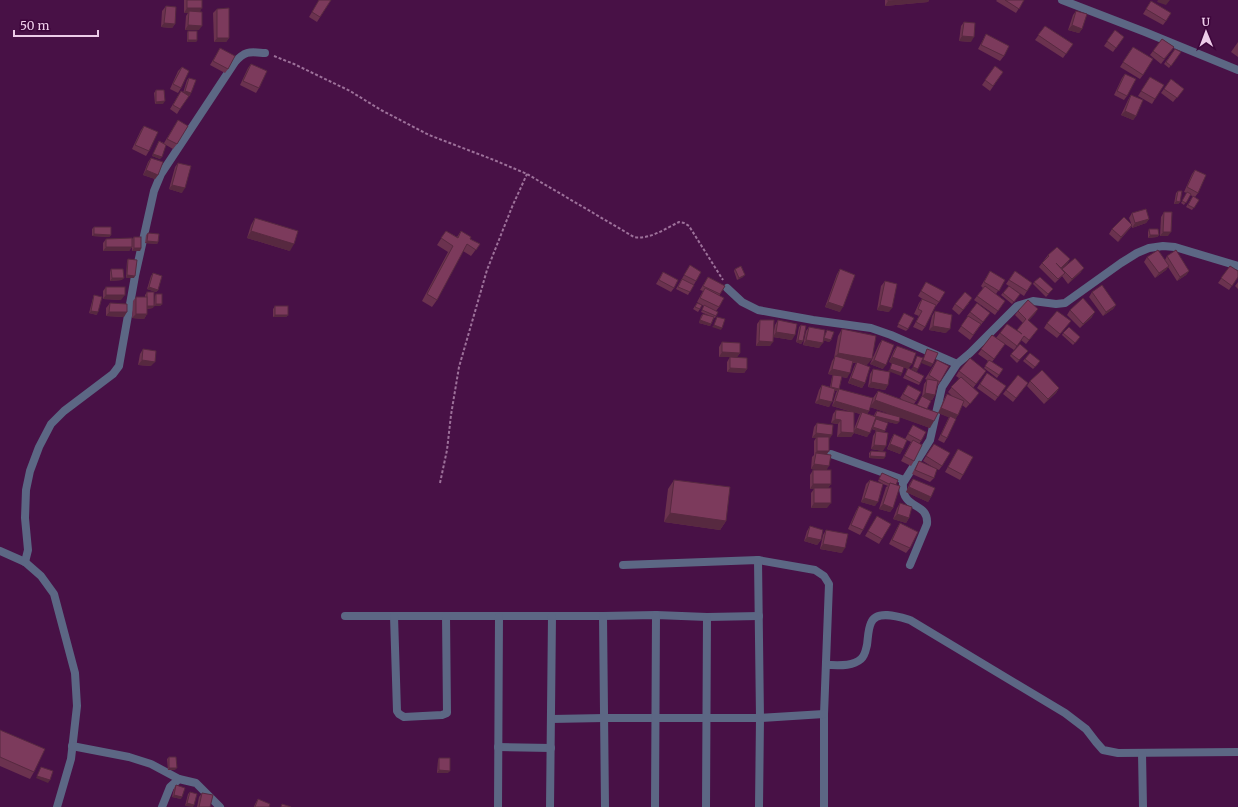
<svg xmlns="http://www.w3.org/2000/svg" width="1238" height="807" viewBox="0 0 1238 807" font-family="Merriweather,serif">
<rect width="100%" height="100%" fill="#481146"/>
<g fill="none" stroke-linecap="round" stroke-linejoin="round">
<g stroke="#9d719a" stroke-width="2" stroke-dasharray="3 2" stroke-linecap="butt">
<path d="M274,56l20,8 56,27 31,19 48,25 65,25 33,14 107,63c16,3 32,-9 45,-15l5,1 5,3 34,54"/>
<polyline points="440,483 447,450 451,415 459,367 487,270 512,207 527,174"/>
</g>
<g stroke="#5c6784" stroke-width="8">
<polyline points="1062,0 1145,32 1238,70"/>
<polyline points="727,288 742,302 758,310 813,320 871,328 891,335 957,364 970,353 1017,306 1033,301 1056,304 1065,303 1121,263 1137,253 1149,248 1163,246 1175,247 1238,266"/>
<polyline points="831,454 904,480"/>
<polyline points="0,551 25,562 41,576 54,594 75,673 77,706 71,759 57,807"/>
<polyline points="758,560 760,718 759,807"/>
<path d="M25,562l3,-12 -3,-32 1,-28 4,-19 9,-24 12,-23 13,-13 49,-37 6,-8 16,-90 19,-85 7,-17 74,-112c11,-12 15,-10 30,-9"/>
<polyline points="623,565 758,560 815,570 824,576 829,584 824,714 824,807"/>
<path d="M910,565l17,-41c2,-23 -26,-13 -24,-41l27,-43 12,-53 15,-23"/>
<polyline points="345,616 603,616 656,615 707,617 759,616"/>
<polyline points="394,616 397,711 399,714 404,717 442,715 447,713 446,616"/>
<polyline points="603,616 605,807"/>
<path d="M826,665c11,0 26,2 35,-6 4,-3 5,-10 6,-14 1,-7 1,-16 4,-22 5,-14 29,-6 39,-3l155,93 21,16 10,13 7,8 15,3 120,-1"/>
<polyline points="551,719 604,718 760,718 824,714"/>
<polyline points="72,746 129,757 151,764 179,779"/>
<polyline points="498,747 551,748"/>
<polyline points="1142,753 1143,807"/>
<polyline points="162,807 170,787 179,779 196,783 220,807"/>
<polyline points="498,807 499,617"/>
<polyline points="550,807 552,616"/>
<polyline points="655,807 656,615"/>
<polyline points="706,807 707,617"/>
</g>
</g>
<g fill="#6b324f" fill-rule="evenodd">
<polygon points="184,0 202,0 200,12 199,30 185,30 186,16 188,13 184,13"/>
<polygon points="319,0 331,0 317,22 309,17"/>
<polygon points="885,0 929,0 928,2 885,6"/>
<polygon points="997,0 1024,0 1016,13 996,1"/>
<polygon points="1151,1 1166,21 1163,25 1143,14"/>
<polygon points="166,6 175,24 172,28 161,27 162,11"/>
<polygon points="217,9 229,38 226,42 214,42 213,13"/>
<polygon points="1076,11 1082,29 1079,33 1068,30 1073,15"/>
<polygon points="964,22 971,42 959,41 961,26"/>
<polygon points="1045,26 1073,44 1063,58 1035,40"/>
<polygon points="1115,30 1124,37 1113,52 1104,46"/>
<polygon points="188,31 197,40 196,42 187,42 187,33"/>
<polygon points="986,34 1004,56 1000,61 978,49"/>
<polygon points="1162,39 1174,47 1161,64 1150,55"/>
<polygon points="1238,42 1238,57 1231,52"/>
<polygon points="220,48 228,69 225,73 210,65"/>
<polygon points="1175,49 1181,52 1169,68 1164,64"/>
<polygon points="1130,51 1143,75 1140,79 1120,67"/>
<polygon points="251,64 259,88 256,93 240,85 248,68"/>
<polygon points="995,66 1003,72 990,91 982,85"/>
<polygon points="182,67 181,88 178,93 170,89 178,71"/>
<polygon points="1125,74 1127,96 1124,100 1114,95 1122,78"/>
<polygon points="1150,77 1155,99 1152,104 1138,96"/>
<polygon points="189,78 190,96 187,95 180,109 177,114 170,109 181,91 183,93 187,80"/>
<polygon points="1171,79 1184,89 1173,102 1161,93"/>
<polygon points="156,90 163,104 155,104 154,93"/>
<polygon points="1131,95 1136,116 1133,120 1121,115 1128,100"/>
<polygon points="178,120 177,144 173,149 166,145 160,159 152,156 159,141 164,143"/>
<polygon points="144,126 149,151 146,156 132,149 141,130"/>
<polygon points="151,158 158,175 155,179 143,175 148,162"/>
<polygon points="178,163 182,193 169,189 175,167"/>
<polygon points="1195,170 1198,193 1195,197 1190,195 1184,205 1181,203 1187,193 1184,192 1192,174"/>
<polygon points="1178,191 1180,202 1178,204 1174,204 1176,193"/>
<polygon points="1193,196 1199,200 1192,210 1186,207"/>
<polygon points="1164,212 1168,236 1160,236 1161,217"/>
<polygon points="1132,213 1149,219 1146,223 1132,228 1132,226 1118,242 1109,234 1112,229 1131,223 1129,218"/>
<polygon points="255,218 290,251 247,238 251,225"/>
<polygon points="94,227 111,235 109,237 92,236 92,229"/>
<polygon points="1149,229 1159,235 1157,237 1148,238 1148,232"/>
<polygon points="446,231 457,237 461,231 470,239 480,244 471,256 463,251 437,300 432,307 422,301 448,252 437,245"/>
<polygon points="148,233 158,242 157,244 145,243 146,235"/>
<polygon points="134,237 141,248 140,251 132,251 132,247 129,251 103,251 103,243 106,239 132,239"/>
<polygon points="1048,255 1070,259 1067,264 1061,269 1062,270 1062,269 1081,272 1068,284 1062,276 1055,283 1039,267"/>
<polygon points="1167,256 1189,271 1186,275 1177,281 1168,267 1166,270 1155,278 1144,262 1147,257 1165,260"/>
<polygon points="128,259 134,278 126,278 127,261"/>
<polygon points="690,265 696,281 688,295 676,289 687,270"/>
<polygon points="1230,266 1238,277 1229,290 1218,283"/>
<polygon points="111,269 122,280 110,281 110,272"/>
<polygon points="735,269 743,277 737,280 734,271"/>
<polygon points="840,269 840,312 825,307 837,274"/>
<polygon points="990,271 1005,280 996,294 1005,301 995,315 974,300 983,288 981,286"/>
<polygon points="1015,271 1032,283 1024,296 1012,288 1020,294 1012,304 1001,295 1009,286 1006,284"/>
<polygon points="663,272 674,288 671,292 656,284"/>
<polygon points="153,273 158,290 156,292 147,289 151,276"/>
<polygon points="708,277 725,286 719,296 719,307 716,311 716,316 715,318 714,318 710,326 699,323 701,316 703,314 710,316 701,312 704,306 697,302 703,291 700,290"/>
<polygon points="885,281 889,312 877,310 881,286"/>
<polygon points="926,282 939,302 936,306 935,306 925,327 922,331 913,327 919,316 914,314 919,303 922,299 924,300 918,296"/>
<polygon points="1034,282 1053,289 1046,297 1033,284"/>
<polygon points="1238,282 1238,289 1235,286"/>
<polygon points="106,287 121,300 103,299 103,291"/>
<polygon points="147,292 153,308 147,309 147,314 144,319 132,318 133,301 136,297 145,297 145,295"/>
<polygon points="1092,292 1116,305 1113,309 1103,316 1089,297"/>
<polygon points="156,294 162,304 160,306 154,306 155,296"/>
<polygon points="94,295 97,315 89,313 93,298"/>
<polygon points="110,303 124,317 106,316 106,308"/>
<polygon points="697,303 700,309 698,312 693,309"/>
<polygon points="969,303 959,315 952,309 955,304"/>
<polygon points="977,303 990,313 980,326 970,340 958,331 968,316 967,316"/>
<polygon points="275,306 288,315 286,317 273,317 273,309"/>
<polygon points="1038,309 1028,321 1035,333 1026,344 1021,340 1014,350 996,338 1007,324 1017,331 1023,323 1015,315 1018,311"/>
<polygon points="1070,310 1092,317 1080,328 1067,315"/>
<polygon points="935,311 946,333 929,330 932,316"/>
<polygon points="904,313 908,329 906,331 897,327"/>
<polygon points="760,320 773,336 775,325 778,320 792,340 773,337 770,346 756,346 757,324"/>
<polygon points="1047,323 1067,326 1057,338 1044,328"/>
<polygon points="801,325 803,341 801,344 796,342 799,327"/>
<polygon points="809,327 824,336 827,330 831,340 829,342 823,340 819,348 803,345 806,331"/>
<path d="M842,329l25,36h-2v18l-3,5 -14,-5 6,-16 2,-4h-4l-5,15 -5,-1 -3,12 32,16 2,-7 5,-7 25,9 -3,-2 8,-13 8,16 -2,3 3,1 5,-9 2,-12 3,-4 -2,-1 12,-19 3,22 -3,4 -2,9 -3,5 -5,-1v10l3,19 -30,-11 -3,7 -22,-5 -8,18 -13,-4 -3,4h-14l1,-13 -7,-1 2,-9 3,-4 16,2 -20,-6 4,-13 1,-2h-2l-6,16 -14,-4 4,-13 3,-5 8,2 2,-10 1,-2 -5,-1 4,-13 2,-3 4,-22zM870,407l24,8 -17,-4 -2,2 -1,3 -7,-2 2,-3zM854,412l6,2 -1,2 -5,13z"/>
<polygon points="1063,333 1080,337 1073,345 1062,335"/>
<polygon points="992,335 1005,344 992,362 1003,369 997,378 984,368 988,361 978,354"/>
<polygon points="882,340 883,369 870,364 879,344"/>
<polygon points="722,342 740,353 737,357 719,357 719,347"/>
<polygon points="897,346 908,369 920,383 919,385 903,378 908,369 889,362 894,350"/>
<polygon points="143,349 151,366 138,365 140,354"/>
<polygon points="1026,353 1017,363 1010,356 1011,354"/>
<polygon points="1030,353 1038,364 1033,369 1023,361"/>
<polygon points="730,357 747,369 744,373 727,372 727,362"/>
<polygon points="873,369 888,385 885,390 868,387 870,374"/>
<polygon points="959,371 983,375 973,388 976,397 966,408 962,405 958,415 955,419 947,438 944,443 938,440 947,421 949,417 938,413 944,399 947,394 953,397 948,392 959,378 956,376"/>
<polygon points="987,373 1006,386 995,401 977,388"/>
<polygon points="1030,381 1059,388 1056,393 1044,404 1027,386"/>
<polygon points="1028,383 1013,402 1003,394 1006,390"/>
<polygon points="876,419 884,432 883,451 871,449 873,436 876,431 879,432 872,429 874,422"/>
<polygon points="817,423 829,439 829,451 827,454 827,470 831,484 828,488 827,508 811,508 811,493 814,489 810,489 810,475 813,470 822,470 811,469 812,457 814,455 814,441 816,438 812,438 814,427"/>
<polygon points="913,425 921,441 919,444 914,461 911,466 901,461 911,442 907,440 900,454 887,449 891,439 894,434 905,439"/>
<polygon points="931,448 942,466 939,470 937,469 934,478 930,482 912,474 916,466 919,461 936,469 923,461"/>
<polygon points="958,449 963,475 960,480 945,472 955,454"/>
<polygon points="871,451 884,459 869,458 869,453"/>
<polygon points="882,473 896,485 893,508 890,512 879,509 886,487 888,486 883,484 875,506 861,502 866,484 870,480 883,484 878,481"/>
<polygon points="913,479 931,497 928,502 906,492 910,483"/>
<polygon points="674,480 726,521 720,530 664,522 668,489"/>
<polygon points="900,503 909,518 906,523 893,519 897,508"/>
<polygon points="859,506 863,530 860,535 848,529 856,511"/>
<polygon points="877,516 882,539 879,544 865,536"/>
<polygon points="900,523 910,548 906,553 889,544 897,528"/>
<polygon points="810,526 821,540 817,545 804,541 807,531"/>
<polygon points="826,530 842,553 820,549 823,535"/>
<polygon points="0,730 34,772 30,779 0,766"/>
<polygon points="169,757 175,770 168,770 167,759"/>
<polygon points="439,758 448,773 437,773 438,760"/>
<polygon points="176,785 181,799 172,797 174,788"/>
<polygon points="190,792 197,794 185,806 188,794"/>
<polygon points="202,793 210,807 197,807 199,797"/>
<polygon points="258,799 269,807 254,807 255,804"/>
</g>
<g fill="#572940">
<polygon points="903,0 929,0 928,2 885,6 888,1"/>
<polygon points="1158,0 1170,0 1166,5 1157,2"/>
<polygon points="187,8 202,8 199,13 189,11 188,13 184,13"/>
<polygon points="164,23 175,24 172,28 161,27"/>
<polygon points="188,25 202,26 199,30 185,30"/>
<polygon points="1072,25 1082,29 1079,33 1068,30"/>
<polygon points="962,36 974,37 971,42 959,41"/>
<polygon points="217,38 229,38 226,42 214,42"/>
<polygon points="188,40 197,40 196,42 187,42"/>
<polygon points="185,91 191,93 190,96 183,93"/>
<polygon points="165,101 163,104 155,104 156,102"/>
<polygon points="1125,111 1136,116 1133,120 1121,115"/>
<polygon points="153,154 162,157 160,159 152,156"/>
<polygon points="146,170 158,175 155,179 143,175"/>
<polygon points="172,185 185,188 182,193 169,189"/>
<polygon points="1176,201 1180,202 1178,204 1174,204"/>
<polygon points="1149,219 1146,223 1132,228 1135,223"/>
<polygon points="1132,225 1129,229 1118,242 1121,237"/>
<polygon points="251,231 294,244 290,251 247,238"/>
<polygon points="1163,232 1171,232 1168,236 1160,236"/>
<polygon points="94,234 111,235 109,237 92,236"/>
<polygon points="1150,235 1159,235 1157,237 1148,238"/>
<polygon points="147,241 158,242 157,244 145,243"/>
<polygon points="106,247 132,247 129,251 103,251"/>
<polygon points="134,248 141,248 140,251 132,251"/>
<polygon points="1070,259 1067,264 1058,272 1061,268"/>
<polygon points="1169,266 1166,270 1155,278 1159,273"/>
<polygon points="1084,268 1081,272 1068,284 1072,279"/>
<polygon points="1189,271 1186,275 1177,281 1180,277"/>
<polygon points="127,275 135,276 134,278 126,278"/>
<polygon points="745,275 743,277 737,280 739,278"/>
<polygon points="112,278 124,278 122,280 110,281"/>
<polygon points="149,287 158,290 156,292 147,289"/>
<polygon points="106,295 125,295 121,300 103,299"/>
<polygon points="828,302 843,307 840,312 825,307"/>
<polygon points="156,304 162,304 160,306 154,306"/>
<polygon points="880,305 892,308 889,312 877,310"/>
<polygon points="1116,305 1113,309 1103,316 1106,312"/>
<polygon points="147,306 154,306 153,308 146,309"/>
<polygon points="1038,309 1035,314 1025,325 1028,320"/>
<polygon points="91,311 98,312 97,315 89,313"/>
<polygon points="109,312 127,312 124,317 106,316"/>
<polygon points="1095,312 1092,317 1080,328 1083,324"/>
<polygon points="136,314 147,314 144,319 132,318"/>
<polygon points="275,315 288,315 286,317 273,317"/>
<polygon points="700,320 711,324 710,326 699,323"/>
<polygon points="714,325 722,328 721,330 712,327"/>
<polygon points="933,326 950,329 946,333 929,330"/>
<polygon points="776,332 795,335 792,340 773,337"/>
<polygon points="824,338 831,340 829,342 822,340"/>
<polygon points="798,340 803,341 801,344 796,342"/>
<polygon points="806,340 823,343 819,348 803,345"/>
<polygon points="759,341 773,342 770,346 756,346"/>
<polygon points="722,352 740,353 737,357 719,357"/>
<polygon points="838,353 872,359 867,365 834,359"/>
<polygon points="892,357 912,364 908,369 889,362"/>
<polygon points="142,360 155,362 151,366 138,365"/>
<polygon points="874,360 886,365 883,369 870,364"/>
<polygon points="923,360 933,364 931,367 921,363"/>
<polygon points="913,367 918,369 917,372 911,369"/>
<polygon points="730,368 747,369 744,373 727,372"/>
<polygon points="832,369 850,373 847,378 828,374"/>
<polygon points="890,369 902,373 901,376 888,371"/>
<polygon points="851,378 865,383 862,388 848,383"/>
<polygon points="871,382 888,385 885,390 868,387"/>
<polygon points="831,388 839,389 837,391 829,390"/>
<polygon points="1059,388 1056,393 1044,404 1048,399"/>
<polygon points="925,393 935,395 932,400 921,398"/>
<polygon points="819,399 832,402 829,407 815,403"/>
<polygon points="875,400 934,421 930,428 870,407"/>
<polygon points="835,401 869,411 866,416 862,412 860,414 832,406"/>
<polygon points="941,408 958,415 955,420 938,413"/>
<polygon points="875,416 899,422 897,424 874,419"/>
<polygon points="835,419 841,420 838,424 831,423"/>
<polygon points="873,427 885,431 884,433 872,429"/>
<polygon points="856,428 870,433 867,437 854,433 851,437 837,437 841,432 853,432"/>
<polygon points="816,433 832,435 829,440 817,437 816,438 812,438"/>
<polygon points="890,444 903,449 900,454 887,449"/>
<polygon points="874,445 886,446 883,451 871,449"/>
<polygon points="817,451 829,451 826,455 815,453"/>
<polygon points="870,456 885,457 884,459 869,458"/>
<polygon points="814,464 829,466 826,471 811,469"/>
<polygon points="813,484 831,484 827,489 810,489"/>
<polygon points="909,487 931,497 928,502 906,492"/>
<polygon points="864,498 878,502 875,506 861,502"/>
<polygon points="814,503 831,503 827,508 811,508"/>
<polygon points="883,504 893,508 890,512 879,509"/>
<polygon points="670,513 726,521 720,530 664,522"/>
<polygon points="897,514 909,518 906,523 893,519"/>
<polygon points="807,537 821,540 817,545 804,541"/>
<polygon points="823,544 845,548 842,553 820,549"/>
<polygon points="169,768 177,768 175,770 168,770"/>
<polygon points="439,770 450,771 448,773 437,773"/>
<polygon points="37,776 50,780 48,783 36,778"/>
<polygon points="174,795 182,797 181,799 172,797"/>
<polygon points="187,803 194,805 193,807 185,806"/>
</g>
<g fill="#7c3a5c" stroke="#572940">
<rect x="187" y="0" width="15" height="8"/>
<polygon points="319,0 331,0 320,17 312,12"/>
<polygon points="888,0 903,0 888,1"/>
<polygon points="1005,0 1024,0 1019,9"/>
<polygon points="1151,1 1171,13 1166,21 1146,9"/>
<polygon points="166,6 176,7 175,24 164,23"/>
<polygon points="229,8 229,38 217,38 217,9"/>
<polygon points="189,11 202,12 202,26 188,25"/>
<polygon points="1076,11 1087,14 1082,29 1072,25"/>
<polygon points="964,22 975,23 974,37 962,36"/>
<polygon points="1045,26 1073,44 1066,54 1038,35"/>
<polygon points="1115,30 1124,37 1116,48 1107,41"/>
<rect x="188" y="31" width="9" height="9"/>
<polygon points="986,34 1009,46 1004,56 981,45"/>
<polygon points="1162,39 1174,47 1164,59 1153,51"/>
<polygon points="1133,47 1153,59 1143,75 1123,62"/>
<polygon points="220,48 235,56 228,69 213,61"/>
<polygon points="1175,49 1181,52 1171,66 1166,62"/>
<polygon points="251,64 267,71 259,88 243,81"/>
<polygon points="995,66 1003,72 993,86 985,80"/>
<polygon points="182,67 189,71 181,88 173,84"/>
<polygon points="1125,74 1136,79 1127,96 1117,91"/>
<polygon points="1150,77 1164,85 1155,99 1141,91"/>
<polygon points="189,78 196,80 191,93 185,91"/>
<polygon points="1171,79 1184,89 1177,98 1164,89"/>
<polygon points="156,90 164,90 165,101 156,102"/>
<polygon points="181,91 189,96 180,109 173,105"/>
<polygon points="1131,95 1143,100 1136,116 1125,111"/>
<polygon points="178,120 188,126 177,144 167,139"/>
<polygon points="144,126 158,132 149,151 135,145"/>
<polygon points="159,141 166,145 162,157 153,154"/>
<polygon points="151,158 163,162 158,175 146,170"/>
<polygon points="178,163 191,166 185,188 172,185"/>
<polygon points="1195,170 1206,175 1198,193 1187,187"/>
<polygon points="1178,191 1182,191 1180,202 1176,201"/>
<polygon points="1187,192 1191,194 1186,203 1182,201"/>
<polygon points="1193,196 1199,200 1194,208 1188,205"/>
<polygon points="1146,209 1149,219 1135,223 1132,213"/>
<polygon points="1164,212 1172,212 1171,232 1163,232"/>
<polygon points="1124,217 1132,225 1121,237 1112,229"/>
<polygon points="255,218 298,231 294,244 251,231"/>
<polygon points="94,227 111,227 111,235 94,234"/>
<polygon points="1149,229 1158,229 1159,235 1150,235"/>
<polygon points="446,231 458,238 461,231 471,237 470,239 480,244 476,250 467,244 437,300 427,294 453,246 441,238"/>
<polygon points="148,233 159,234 158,242 147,241"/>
<rect x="134" y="237" width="7" height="11"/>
<polygon points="132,238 132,247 106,247 106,239"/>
<polygon points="1057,247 1070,259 1061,268 1056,263 1065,273 1058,279 1042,263 1049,256 1048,255"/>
<polygon points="1158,250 1169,266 1159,273 1147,257"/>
<polygon points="1176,250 1189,271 1180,277 1167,256"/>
<polygon points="1075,258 1084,268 1072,279 1062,269"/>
<polygon points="128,259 137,260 135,276 127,275"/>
<polygon points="690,265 701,272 696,281 684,275"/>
<polygon points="741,266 745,275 739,278 735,269"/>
<polygon points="1230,266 1238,271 1238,277 1232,286 1221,278"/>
<polygon points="111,269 123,269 124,278 112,278"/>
<polygon points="840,269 855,275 843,307 828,302"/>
<polygon points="990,271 1005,280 999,291 984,282"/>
<polygon points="1015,271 1032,283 1027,291 1009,280"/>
<polygon points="663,272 678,280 674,288 659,280"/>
<polygon points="153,273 162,276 158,290 149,287"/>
<polygon points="708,277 725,286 720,294 703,286"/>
<polygon points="1040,277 1053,289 1048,294 1034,282"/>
<polygon points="682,279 694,285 690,292 678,287"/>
<polygon points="885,281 897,284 892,308 880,305"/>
<polygon points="926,282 945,292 939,302 921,291"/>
<polygon points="1102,285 1116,305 1106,312 1092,292"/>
<polygon points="985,286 1005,301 998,311 977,296"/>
<polygon points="1009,286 1020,294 1014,302 1003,293"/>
<rect x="106" y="287" width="19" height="8"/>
<polygon points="705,288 724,298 719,307 700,298"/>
<rect x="147" y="292" width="7" height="14"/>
<polygon points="965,292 972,298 963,310 955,304"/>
<rect x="156" y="294" width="6" height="10"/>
<polygon points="94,295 102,297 98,312 91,311"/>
<rect x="136" y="297" width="11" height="17"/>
<polygon points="1083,298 1095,312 1083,324 1070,310"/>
<polygon points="922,299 936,305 925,327 916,322 922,311 918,309"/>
<polygon points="1028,300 1038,309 1028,320 1038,329 1029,340 1024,336 1017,346 1000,333 1007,324 1022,334 1017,330 1026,319 1018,311"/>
<polygon points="110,303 127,304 127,312 109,312"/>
<polygon points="697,303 702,305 700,309 695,307"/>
<polygon points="977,303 990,313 983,322 970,312"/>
<polygon points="704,305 718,312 716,316 702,310"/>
<rect x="275" y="306" width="13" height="9"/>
<polygon points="935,311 952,315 950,329 933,326"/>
<polygon points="1057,311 1071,321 1060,334 1047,323"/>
<polygon points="904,313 914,318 908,329 898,324"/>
<polygon points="703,314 714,317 711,324 700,320"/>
<polygon points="968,316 981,324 973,335 961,326"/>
<polygon points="717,317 725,319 722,328 714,325"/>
<polygon points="760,320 774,320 773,342 759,341"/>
<polygon points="778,320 797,324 795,335 776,332"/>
<polygon points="801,325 806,326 803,341 798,340"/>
<polygon points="809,327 825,330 823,343 806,340"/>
<polygon points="1069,327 1080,337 1075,343 1063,333"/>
<polygon points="842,329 876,336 872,359 838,353"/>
<polygon points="827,330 834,332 831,340 824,338"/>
<polygon points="992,335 1005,344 994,359 981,349"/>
<polygon points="882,340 894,345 886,365 874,360"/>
<polygon points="722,342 740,343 740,353 722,352"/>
<polygon points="1020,344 1028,351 1019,360 1011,354"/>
<polygon points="897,346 916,353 912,364 892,357"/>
<polygon points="143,349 156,351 155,362 142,360"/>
<polygon points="927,349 938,353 933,364 923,360"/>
<polygon points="1030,353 1040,361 1035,367 1025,359"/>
<polygon points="835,356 853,361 850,373 832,369"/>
<polygon points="917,356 923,358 918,369 913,367"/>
<polygon points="730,357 747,358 747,369 730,368"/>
<polygon points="970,358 986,371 976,384 959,371"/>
<polygon points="937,360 949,366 940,382 929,375"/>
<polygon points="989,360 1003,369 999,375 985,366"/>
<polygon points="857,362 870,367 865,383 851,378"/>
<polygon points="892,363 904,367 902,373 890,369"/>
<polygon points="908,368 924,376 920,383 905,375"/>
<polygon points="873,369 890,372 888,385 871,382"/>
<polygon points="1042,370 1059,388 1048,399 1030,381"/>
<polygon points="987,373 1006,386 998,397 980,384"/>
<polygon points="833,375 842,376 839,389 831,387"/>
<polygon points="1018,375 1028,383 1016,398 1006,390"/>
<polygon points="961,377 979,393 970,404 951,387"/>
<polygon points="927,379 938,381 935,395 925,393"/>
<polygon points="822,385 835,389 832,402 819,399"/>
<polygon points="908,385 921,392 916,401 903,394"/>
<polygon points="839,389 873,398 869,411 835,401"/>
<polygon points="878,391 938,413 934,421 875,400"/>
<polygon points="947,394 964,401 958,415 941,408"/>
<polygon points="922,396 931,401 927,409 917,405"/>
<polygon points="836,410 854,412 854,433 841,432 841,420 835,419"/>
<polygon points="877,411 900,417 899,422 875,416"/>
<polygon points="862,412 876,417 870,433 856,428"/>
<polygon points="950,416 956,419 947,438 941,435"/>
<polygon points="876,419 888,423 885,431 873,427"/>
<polygon points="817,423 833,425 832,435 816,433"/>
<polygon points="913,425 926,432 921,441 908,434"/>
<polygon points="876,431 888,433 886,446 874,445"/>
<polygon points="894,434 907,440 903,449 890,444"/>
<rect x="817" y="437" width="12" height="14"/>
<polygon points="913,440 922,445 914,461 904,456"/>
<polygon points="934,444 950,453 942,466 926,456"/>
<polygon points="958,449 973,457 963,475 948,467"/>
<polygon points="871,451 886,452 885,457 870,456"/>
<polygon points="816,453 831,455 829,466 814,464"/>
<polygon points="919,461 937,469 934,478 915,470"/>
<rect x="813" y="470" width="18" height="14"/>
<polygon points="882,473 898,480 896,485 890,483 889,484 879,479"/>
<polygon points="913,479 935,488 931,497 909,487"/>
<polygon points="674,480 730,487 726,521 670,513"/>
<polygon points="870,480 883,484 878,502 864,498"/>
<polygon points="890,483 900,486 893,508 883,504"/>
<rect x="814" y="488" width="17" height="15"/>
<polygon points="900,503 912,507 909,518 897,514"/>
<polygon points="859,506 872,512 863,530 851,525"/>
<polygon points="877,516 891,524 882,539 868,531"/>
<polygon points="900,523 918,532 910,548 892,540"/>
<polygon points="810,526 823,530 821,540 807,537"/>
<polygon points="826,530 848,534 845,548 823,544"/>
<polygon points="0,730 45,749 34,772 0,757"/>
<polygon points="169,757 176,757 177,768 169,768"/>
<polygon points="439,758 450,758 450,771 439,770"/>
<polygon points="41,767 53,771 50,780 37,776"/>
<polygon points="176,785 185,788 182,797 174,795"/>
<polygon points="190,792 197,794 194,805 187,803"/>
<polygon points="202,793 213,795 210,807 199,807"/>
<polygon points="258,799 270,804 269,807 255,807"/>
<polygon points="282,804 291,807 281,807"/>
</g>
<g transform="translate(1206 32) rotate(359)" stroke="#3d053b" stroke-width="3" paint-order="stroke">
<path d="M0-3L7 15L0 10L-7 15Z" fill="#edcce9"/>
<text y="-6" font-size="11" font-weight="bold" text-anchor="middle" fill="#edcce9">U</text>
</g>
<path d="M14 30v6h84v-6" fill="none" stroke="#edcce9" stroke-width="2"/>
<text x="20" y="30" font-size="12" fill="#edcce9" stroke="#3d053b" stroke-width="3" paint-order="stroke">50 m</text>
</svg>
